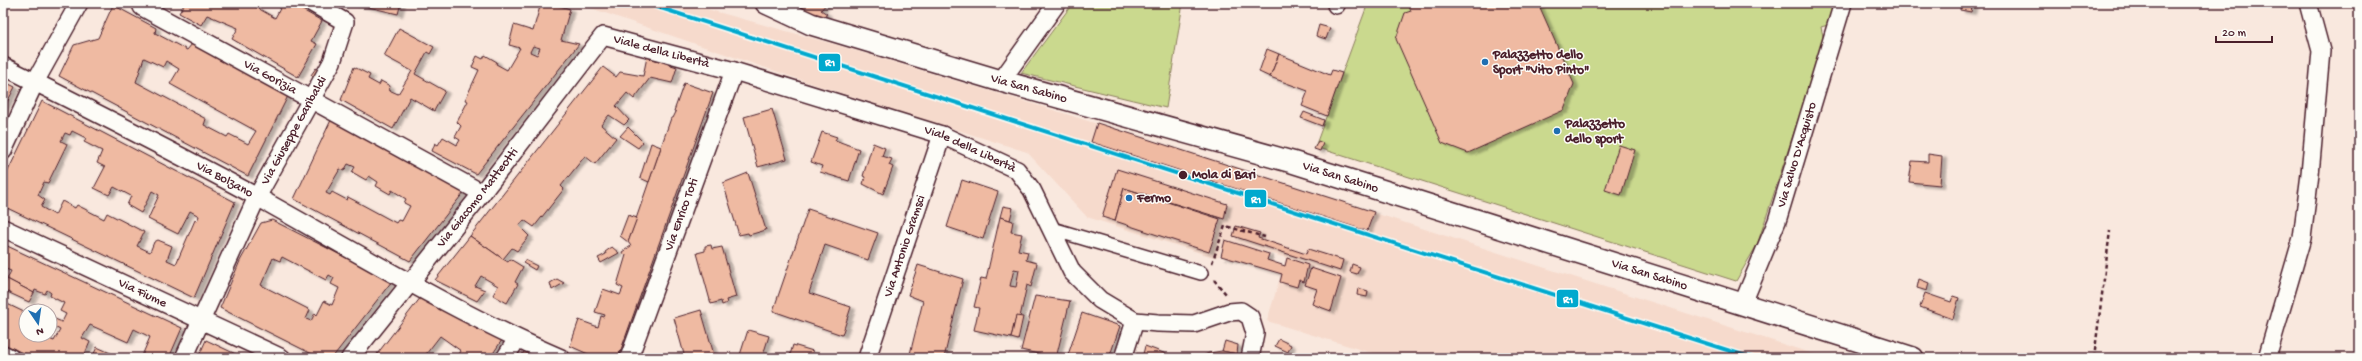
<svg xmlns="http://www.w3.org/2000/svg" width="2362" height="361" viewBox="0 0 2362 361" font-family="'Gochi Hand',sans-serif">
<defs>
<filter id="shadow"><feDropShadow dx="4.5" dy="2.5" stdDeviation="1" flood-color="#0004"/></filter>
</defs>
<rect width="100%" height="100%" fill="#f9e8de"/>
<filter id="ink" filterUnits="userSpaceOnUse"><feTurbulence type="fractalNoise" baseFrequency=".025" numOctaves="2"/><feDisplacementMap in="SourceGraphic" scale="8" xChannelSelector="R" yChannelSelector="G"/><feConvolveMatrix kernelMatrix="1 2 1 2 8 2 1 2 1" color-interpolation-filters="sRGB"/></filter>
<g filter="url(#ink)">
<polygon fill="#f6dacc" points="576,3 685,3 837,45 1063,113 1826,358 1388,358 1267,321 1286,258 1225,240 1219,256 1213,257 1087,217 1027,152 819,86"/>
<g fill="#cad98e" stroke="#8a7c5c">
<polygon points="1073,3 1183,3 1166,108 1021,73"/>
<polygon points="1368,3 1835,3 1828,25 1821,27 1824,41 1757,245 1736,281 1315,147"/>
</g>
<g fill="#efbaa2" stroke="#4a1f2b" fill-rule="evenodd" filter="url(#shadow)">
<polygon points="185,3 249,3 275,18 283,3 290,3 322,21 311,41 317,44 298,77 232,39 238,28 207,15 201,25 179,13"/>
<polygon points="351,3 401,3 398,14"/>
<path d="M541,3h9l20,6 -9,31 18,4 -103,130 -44,-23 3,-8 3,2 5,-8 14,8 3,-5 -5,-3 6,-11 -4,-4 11,-21 -3,-1 14,-30 -7,-3 5,-11 6,3 2,-4 12,7 -1,2 11,6 13,-22 -11,-3 5,-20 19,6zM533,46l7,2 -3,7 -7,-3z"/>
<polygon points="781,3 827,3 821,10 827,14 821,22"/>
<polygon points="1407,3 1538,3 1574,84 1564,110 1468,153 1442,143 1396,39 1405,13 1411,11"/>
<polygon points="1961,3 1973,3 1971,12 1960,10"/>
<path d="M113,5l43,23 -1,5 32,17 5,-6 96,52 -40,80 -189,-100 15,-31 24,-7zM144,58l19,9 3,-6 13,8 -9,15 86,47 -8,13 -19,-10 -2,3 -23,-12 2,-6 -70,-37z"/>
<polygon points="1319,25 1330,28 1326,39 1316,36"/>
<polygon points="399,28 434,47 430,54 427,52 415,74 445,91 434,111 410,97 393,129 341,100 354,67 370,75 368,79 379,85 381,81 390,86 389,90 398,94 412,71 384,56"/>
<polygon points="1267,49 1279,54 1270,77 1259,72"/>
<polygon points="1279,54 1330,75 1332,70 1342,73 1327,116 1302,106 1308,91 1270,77"/>
<polygon points="647,57 677,67 672,83 650,78 634,99 627,93 616,106 629,120 624,125 609,115 601,125 616,138 595,164 585,156 561,186 564,189 534,227 524,220 519,226 529,236 517,251 512,248 503,259 470,236 603,67 616,77 620,72 643,76"/>
<polygon points="316,68 320,71 315,78 311,75"/>
<polygon points="3,81 15,87 3,110"/>
<polygon points="684,83 713,93 618,358 597,358 570,346 579,320 598,327 601,316 604,317 605,315 595,312 603,289 620,295 623,288 617,285 626,255 623,254 622,252 631,246 628,242 671,118 673,118 676,112 674,111"/>
<path d="M42,101l193,101 -41,96 -191,-92v-25zM72,131l14,7 -2,4 18,9 -5,12 8,4 -11,21 15,7 5,-8 17,9 -4,9 14,8 11,-22 7,4 -11,24 30,15 12,-23 9,5 -2,5 -2,-1 -19,44 -9,-4 5,-14 -14,-6 -4,2 -4,10 -13,-6 7,-14 -37,-19 -3,6 -27,-14 -2,3 -13,-7 -7,14 -14,-8 4,-7 -7,-5 6,-13 4,1 19,-39 -6,-3 4,-8 5,2z"/>
<polygon points="772,109 787,159 758,167 744,117"/>
<polygon points="1304,112 1324,120 1322,126 1301,118"/>
<path d="M331,120l133,72 -54,69 -116,-62zM348,164l7,3 -3,5 14,8 3,-4 9,6 -2,4 14,8 2,-4 14,9 -2,4 6,3 -8,15 -4,-1 -2,3 -48,-26 -1,3 -15,-8 -2,3 -4,-2 14,-24 4,2z"/>
<polygon points="1097,123 1374,212 1367,231 1091,142"/>
<polygon points="628,127 643,142 638,148 620,136"/>
<polygon points="822,132 837,137 835,140 859,149 849,181 820,172 822,166 811,162"/>
<polygon points="1318,141 1323,143 1320,151 1314,149"/>
<polygon points="651,143 661,147 649,182 640,178"/>
<polygon points="873,143 885,148 882,156 892,159 889,165 893,167 883,194 863,184 865,177 863,176"/>
<polygon points="1619,145 1635,150 1621,195 1605,190"/>
<polygon points="1928,154 1942,156 1940,185 1909,182 1912,161 1928,162"/>
<polygon points="1117,169 1227,204 1224,219 1124,188 1115,221 1102,217"/>
<polygon points="748,173 766,230 749,235 748,233 739,235 723,183"/>
<polygon points="962,180 998,192 983,239 947,227"/>
<polygon points="1124,188 1220,219 1209,252 1115,221"/>
<polygon points="1003,206 1013,208 1010,220 1000,217"/>
<polygon points="808,209 878,233 868,260 825,245 809,293 851,307 842,335 773,311"/>
<polygon points="628,215 637,218 628,242 620,236"/>
<path d="M1000,217l13,4 -2,11 11,2 -4,16 10,2 -2,8 11,3 -6,24 -4,-2 -7,32 -4,-1 -5,22 -37,-8 5,-22 -5,-1 7,-29 5,1zM1014,269l5,1 -3,17 -6,-1z"/>
<path d="M272,220l120,61 -60,77h-12l-100,-50 20,-47 21,-38zM282,257l44,23 3,-5 5,3 -3,6 8,4 -7,17 -8,-4 -7,14 -2,-2 -4,8 -5,-2 4,-9 -49,-25 12,-27 7,3z"/>
<polygon points="1236,226 1260,233 1258,238 1306,254 1308,249 1343,260 1340,271 1233,236"/>
<polygon points="470,236 503,259 508,262 510,259 523,267 515,282 518,284 507,303 493,295 498,286 481,276 475,286 485,290 477,301 435,280"/>
<polygon points="1225,240 1269,254 1267,260 1285,266 1287,258 1308,265 1304,282 1299,280 1297,287 1280,282 1282,274 1221,256"/>
<polygon points="3,244 182,328 169,358 141,358 150,337 134,329 128,342 90,325 82,338 90,342 84,356 81,354 78,358 34,358 3,344 3,302 26,313 26,335 49,335 47,338 54,341 60,330 53,326 50,332 50,317 62,322 66,314 60,311 64,303 50,296 51,293 47,290 45,294 35,290 34,293 7,279 11,271 3,268"/>
<polygon points="711,245 712,249 722,247 736,297 726,300 727,303 722,305 721,301 711,304 697,253 705,251 705,246"/>
<polygon points="612,247 619,253 601,263 598,258 606,254 605,252"/>
<polygon points="525,260 537,266 535,270 523,263"/>
<polygon points="1352,264 1360,267 1357,274 1350,272"/>
<polygon points="918,265 963,279 944,358 909,358 923,301 908,295"/>
<polygon points="1311,268 1341,278 1331,311 1312,304 1317,289 1305,285"/>
<polygon points="7,279 34,293 29,302 3,290"/>
<polygon points="557,279 564,283 552,290 550,283"/>
<polygon points="1919,279 1929,283 1927,291 1917,288"/>
<polygon points="1358,288 1368,291 1367,297 1357,295"/>
<polygon points="1925,293 1951,302 1953,296 1959,298 1953,319 1920,307"/>
<polygon points="1035,296 1070,301 1056,358 1021,350"/>
<polygon points="421,297 502,340 490,358 457,358 461,351 440,336 423,358 374,358"/>
<polygon points="701,310 715,358 685,358 674,318"/>
<polygon points="1082,313 1120,326 1109,358 1067,358"/>
<polygon points="1016,316 1023,317 1018,340 1011,338"/>
<polygon points="748,330 769,336 762,358 739,358"/>
<polygon points="1279,339 1291,345 1288,352 1275,346"/>
<polygon points="206,340 244,358 198,358"/>
<polygon points="1225,341 1238,345 1237,354 1222,351"/>
<polygon points="793,345 813,351 810,358 789,358"/>
<polygon points="1145,346 1177,358 1142,358"/>
<polygon points="97,347 119,357 118,358 92,358"/>
<polygon points="525,350 542,358 520,358"/>
<polygon points="1222,351 1237,354 1236,358 1198,358 1209,353"/>
</g>
<g fill="none" stroke-linecap="round" stroke-linejoin="round">
<g stroke="#4a1f2b" stroke-width="16">
<polyline id="pedestrian" points="1049,228 1201,273"/>
</g>
<g stroke="#4a1f2b" stroke-width="20">
<g id="minor">
<polyline points="1336,5 1336,3"/>
<path id="s1" d="M142,7l340,186"/>
<path id="s2" d="M3,66c86,43 172,86 256,132 99,55 197,115 302,160"/>
<polyline points="1001,81 1057,3"/>
<polyline points="3,151 35,82 79,3"/>
<path id="s3" d="M3,228l279,130"/>
<path id="s4" d="M1743,303l34,-82 66,-218"/>
<polyline points="3,354 11,358"/>
<path id="s5" d="M184,358l73,-161 75,-135 13,-40 -33,-19"/>
<path id="s6" d="M350,358l132,-165 121,-157 131,35 208,64 75,35 15,20 40,82 28,28 35,21 23,2 36,1 35,-12 12,-1 9,6 5,16 -5,25"/>
<polyline points="505,358 517,339"/>
<path id="s7" d="M629,358l105,-287"/>
<path id="s8" d="M867,358l75,-223"/>
<polyline points="1123,358 1135,321"/>
<polyline points="2267,358 2302,238 2310,174 2321,51 2308,3"/>
</g>
</g>
<g stroke="#4a1f2b" stroke-width="24">
<g id="tertiary">
<path id="s9" d="M766,3l45,21 190,57 291,81 621,196"/>
</g>
</g>
<g stroke="#4a1f2b" stroke-width="2.5" stroke-dasharray="4 3" stroke-linecap="butt">
<polyline points="1212,263 1225,226 1265,237"/>
<polyline points="1214,280 1226,294"/>
<polyline points="2094,358 2110,231"/>
</g>
<use href="#pedestrian" stroke="#fdfcf7" stroke-width="13"/>
<use href="#minor" stroke="#fdfcf7" stroke-width="17"/>
<use href="#tertiary" stroke="#fdfcf7" stroke-width="21"/>
<g stroke="#fdfcf7" stroke-width="7">
<polyline id="rail-1" points="645,3 1752,358"/>
</g>
<use href="#rail-1" stroke="#00a9ce" stroke-width="4"/>
</g>
</g>
<g fill="#1f6fb2" stroke="#fdfcf7" stroke-width="1.5">
<circle cx="1485" cy="62" r="4"/>
<circle cx="1557" cy="131" r="4"/>
<circle cx="1129" cy="198" r="4"/>
</g>
<circle fill="#4a1f2b" stroke="#fdfcf7" stroke-width="1.5" cx="1183" cy="175" r="5"/>
<g text-anchor="middle" dominant-baseline="central" stroke-width="3" stroke-linejoin="round" paint-order="stroke">
<g font-size="13" fill="#4a1f2b" stroke="#fdfcf7">
<text stroke="none"><textPath href="#s6" startOffset="470">Viale della Libertà</textPath></text>
<text stroke="none"><textPath href="#s1" startOffset="146">Via Gorizia</textPath></text>
<text stroke="none"><textPath href="#s9" startOffset="277">Via San Sabino</textPath></text>
<text stroke="none"><textPath href="#s5" startOffset="253">Via Giuseppe Garibaldi</textPath></text>
<text stroke="none"><textPath href="#s6" startOffset="794">Viale della Libertà</textPath></text>
<text stroke="none"><textPath href="#s4" startOffset="158">Via Salvo D'Acquisto</textPath></text>
<text stroke="none"><textPath href="#s9" startOffset="601">Via San Sabino</textPath></text>
<text stroke="none"><textPath href="#s2" startOffset="249">Via Bolzano</textPath></text>
<text stroke="none"><textPath href="#s6" startOffset="205">Via Giacomo Matteotti</textPath></text>
<text stroke="none"><textPath href="#s7" startOffset="153">Via Enrico Toti</textPath></text>
<text stroke="none"><textPath href="#s8" startOffset="118">Via Antonio Gramsci</textPath></text>
<text stroke="none"><textPath href="#s9" startOffset="925">Via San Sabino</textPath></text>
<text stroke="none"><textPath href="#s3" startOffset="154">Via Fiume</textPath></text>
</g>
<g font-size="13" font-weight="bold" fill="#4a1f2b" stroke="#fdfcf7" text-anchor="start">
<text x="1493" y="55">Palazzetto dello<tspan x="1493" dy="15">Sport "Vito Pinto"</tspan></text>
<text x="1565" y="124">Palazzetto<tspan x="1565" dy="15">dello sport</tspan></text>
<text x="1137" y="198">Fermo</text>
</g>
<g font-size="13" font-weight="bold" fill="#4a1f2b" stroke="#fdfcf7" text-anchor="start">
<text x="1192" y="175">Mola di Bari</text>
</g>
</g>
<g stroke="#fdfcf7" stroke-width="1.5">
<rect x="818" y="53" width="23" height="19" rx="4" fill="#00a9ce"/>
<rect x="1244" y="189" width="23" height="19" rx="4" fill="#00a9ce"/>
<rect x="1556" y="289" width="23" height="19" rx="4" fill="#00a9ce"/>
</g>
<g font-size="11" text-anchor="middle" font-weight="bold" fill="#fff">
<text x="830" y="66">R1</text>
<text x="1256" y="203">R1</text>
<text x="1568" y="303">R1</text>
</g>
<rect width="2362" height="361" fill="none" stroke="#fdfcf7" stroke-width="16"/>
<rect x="8" y="8" width="2346" height="345" fill="none" stroke="#4a1f2b" stroke-width="1.5" filter="url(#ink)"/>
<g transform="translate(38 323) rotate(167)"><circle r="19" fill="#fdfcf7" stroke="#b5a4a5"/>
<path d="M0-3L7 15L0 10L-7 15Z" fill="#1f6fb2"/>
<text y="-6" font-size="11" font-weight="bold" text-anchor="middle" fill="#4a1f2b">N</text>
</g>
<path d="M2216 36v6h56v-6" fill="none" stroke="#4a1f2b" stroke-width="2"/>
<text x="2222" y="36" font-size="12" fill="#4a1f2b" stroke="#fdfcf7" stroke-width="3" paint-order="stroke">20 m</text>
</svg>
